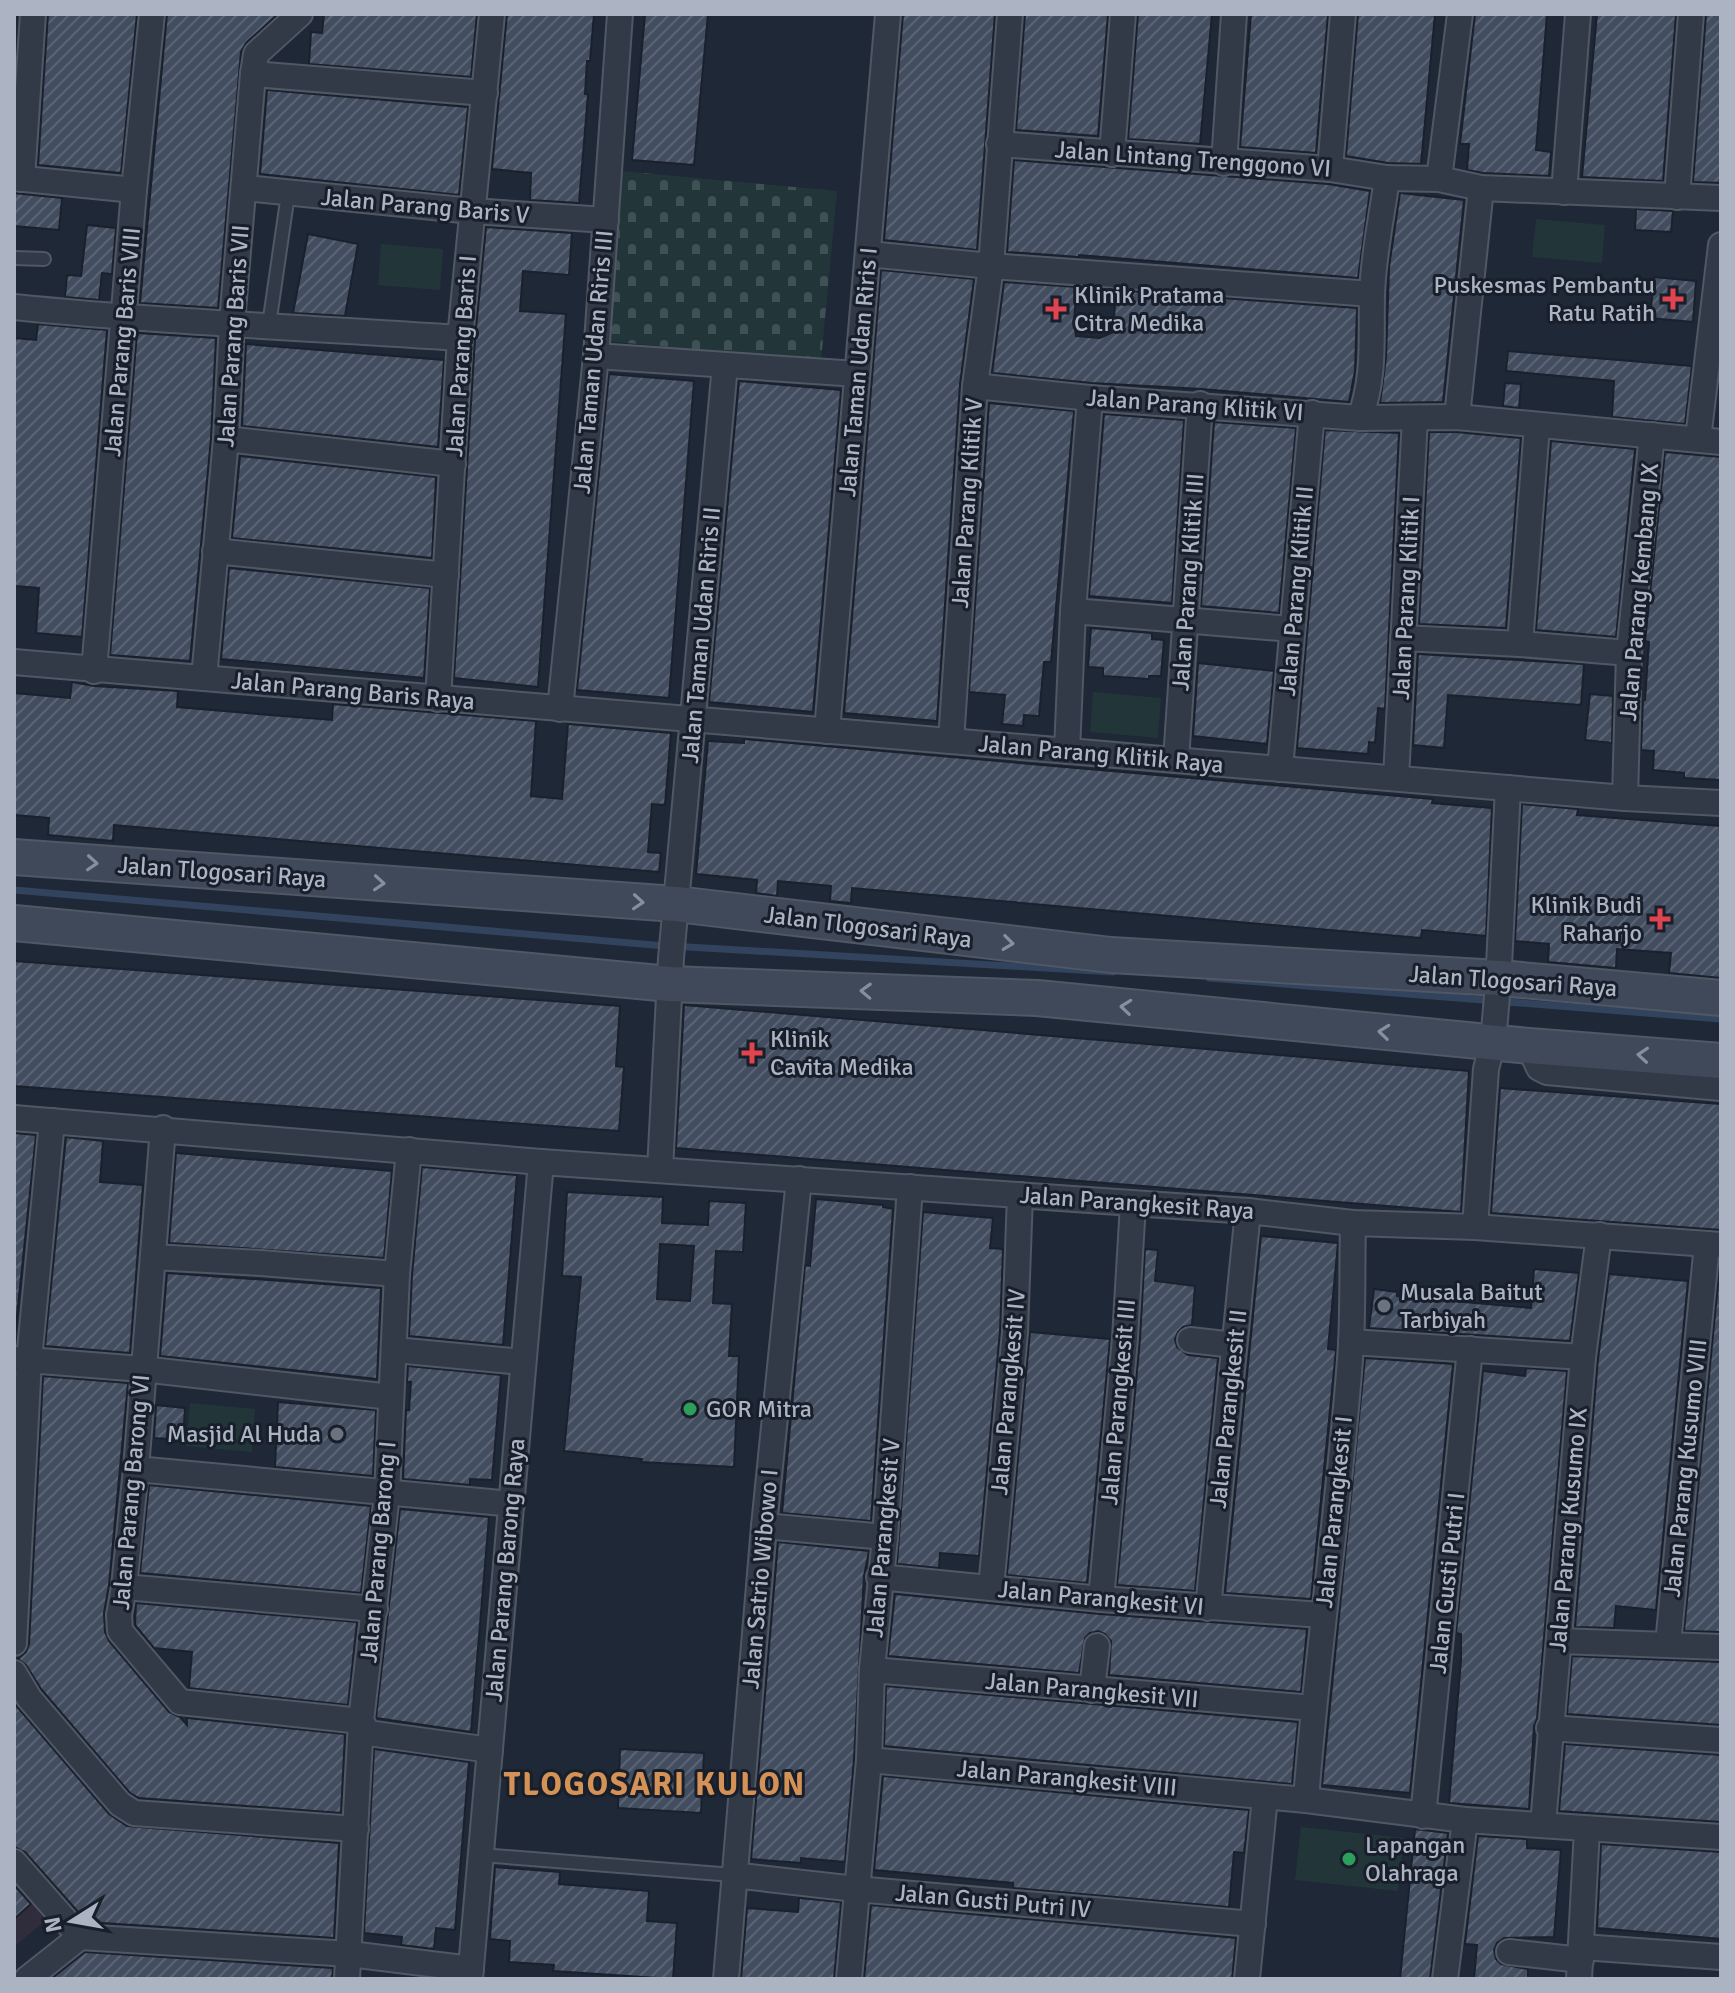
<svg xmlns="http://www.w3.org/2000/svg" width="1735" height="1993" viewBox="0 0 1735 1993" font-family="Signika,sans-serif">
<defs>
<pattern id="cemetery-stones" width="16" height="16" patternUnits="userSpaceOnUse" patternTransform="scale(2)"><rect width="16" height="16" fill="#223639"/><path d="M2 7V4a2 2 0 0 1 4 0v3zM10 15v-3a2 2 0 0 1 4 0v3z" fill="#3f5154"/></pattern>
<pattern id="building-hatch" width="6" height="6" patternUnits="userSpaceOnUse" patternTransform="scale(2)"><rect width="6" height="6" fill="#424d5f"/><path d="M-1 1l2-2M0 6l6-6M5 7l2-2" fill="none" stroke="#5b6474"/></pattern>
</defs>
<rect width="100%" height="100%" fill="#1f2836"/>
<polygon fill="#2f2d3b" points="14,1881 47,1919 14,1947"/>
<g fill="#223639">
<polygon points="1536,219 1605,225 1602,263 1532,257"/>
<polygon points="381,244 443,249 440,290 378,285"/>
<polygon points="1093,692 1161,698 1158,738 1090,732"/>
<polygon points="190,1403 255,1409 252,1452 186,1446"/>
<polygon points="1301,1827 1404,1838 1398,1891 1295,1880"/>
</g>
<polygon fill="url(#cemetery-stones)" points="621,171 837,191 821,361 606,341"/>
<g fill="none" stroke-linecap="round" stroke-linejoin="round">
<g stroke="#32435e" stroke-width="7">
<polyline points="14,890 654,945 1113,972"/>
<polyline points="1209,978 1721,1019"/>
</g>
</g>
<g fill="url(#building-hatch)" stroke="#1a212d" stroke-width="2" fill-rule="evenodd">
<polygon points="48,14 137,14 121,173 38,165"/>
<polygon points="167,14 278,14 246,43 241,52 218,308 140,303"/>
<polygon points="324,14 477,14 471,77 309,64 311,32 322,33"/>
<polygon points="507,14 594,14 590,61 587,61 585,94 588,94 579,203 530,200 531,173 492,169"/>
<polygon points="645,14 708,14 694,165 632,160"/>
<polygon points="903,14 995,14 977,250 884,240"/>
<polygon points="1025,14 1108,14 1098,136 1016,130"/>
<polygon points="1138,14 1212,14 1200,144 1128,139"/>
<polygon points="1251,14 1328,14 1316,153 1240,147"/>
<polygon points="1358,14 1435,14 1421,164 1388,163 1346,156"/>
<polygon points="1475,14 1547,14 1536,150 1551,152 1549,176 1483,173 1467,170 1469,144 1460,144"/>
<polygon points="1597,14 1676,14 1663,181 1582,177"/>
<polygon points="1706,14 1721,14 1721,183 1693,182"/>
<polygon points="267,90 468,107 459,195 260,174"/>
<polygon points="1014,160 1328,184 1370,191 1358,278 1079,255 1079,257 1007,252"/>
<polygon points="14,193 62,198 59,230 14,226"/>
<polygon points="1400,193 1464,200 1443,402 1380,403 1386,358 1389,267"/>
<polygon points="1636,209 1673,211 1671,232 1635,230"/>
<polygon points="87,225 116,228 112,274 102,273 99,300 65,297 67,275 81,276"/>
<polygon points="486,227 572,233 569,275 523,271 520,311 566,314 538,687 454,678 475,339"/>
<polygon points="308,234 358,244 345,316 293,313"/>
<polygon points="881,270 974,279 960,384 937,721 844,713"/>
<polygon points="1654,277 1696,281 1693,322 1650,318"/>
<polygon points="1004,282 1077,287 1074,321 1076,336 1100,338 1113,332 1116,290 1357,308 1355,371 1349,402 1202,389 1091,383 992,373"/>
<polygon points="38,324 107,330 82,637 36,633 39,588 14,586 14,338 36,340"/>
<polygon points="137,333 216,338 211,438 190,661 110,655"/>
<polygon points="246,344 444,360 438,447 242,426"/>
<polygon points="1508,351 1692,366 1685,424 1612,417 1614,381 1506,371"/>
<polygon points="609,374 694,381 669,698 577,690"/>
<polygon points="739,381 841,390 813,712 709,702"/>
<polygon points="1505,383 1521,384 1519,408 1503,406"/>
<polygon points="989,403 1074,411 1051,662 1044,662 1039,716 1024,715 1023,726 1002,724 1005,695 969,692"/>
<polygon points="1104,414 1184,420 1172,603 1089,596"/>
<polygon points="1214,422 1296,428 1279,613 1201,606"/>
<polygon points="1325,430 1399,433 1385,709 1378,708 1375,743 1369,742 1368,754 1297,748"/>
<polygon points="1429,432 1456,432 1521,438 1506,628 1419,624"/>
<polygon points="1551,441 1635,449 1616,637 1536,630"/>
<polygon points="1665,452 1721,457 1721,780 1684,778 1684,773 1653,770 1654,751 1641,750 1643,700 1645,700 1649,642 1645,641"/>
<polygon points="240,456 436,477 432,558 232,538"/>
<polygon points="229,568 430,588 424,678 221,659"/>
<polygon points="1091,628 1152,633 1152,639 1164,640 1161,676 1149,676 1149,679 1103,676 1103,668 1088,667"/>
<polygon points="1418,654 1584,664 1581,705 1448,695 1444,748 1413,745"/>
<polygon points="1198,663 1274,671 1267,744 1193,736"/>
<polygon points="72,682 94,686 178,691 177,707 270,715 332,720 333,704 536,721 531,796 562,799 568,724 671,733 665,805 652,804 648,852 661,853 659,872 114,825 113,841 48,835 49,818 14,815 14,693 70,698"/>
<polygon points="1590,694 1613,696 1612,743 1585,740"/>
<polygon points="744,739 1433,799 1432,803 1492,808 1486,936 1422,930 1421,938 852,888 851,903 830,901 831,886 778,881 777,896 756,893 757,880 696,874 708,741 744,743"/>
<polygon points="1522,804 1578,809 1577,815 1721,826 1721,978 1669,973 1671,953 1617,949 1616,968 1548,962 1549,944 1515,941"/>
<polygon points="14,961 620,1006 616,1066 624,1067 619,1131 14,1086"/>
<polygon points="684,1005 1469,1071 1461,1212 676,1148"/>
<polygon points="1500,1088 1721,1104 1721,1230 1491,1213"/>
<polygon points="14,1133 36,1135 14,1344"/>
<polygon points="66,1137 103,1141 100,1182 143,1185 130,1353 45,1346"/>
<polygon points="176,1153 392,1171 384,1258 169,1243"/>
<polygon points="422,1167 517,1175 503,1345 409,1336 412,1275"/>
<path d="M567,1192l96,5 -1,26 46,2 1,-24 37,2 -3,49 -27,-1 -3,52 19,1 -3,52h10l-5,111 -93,-5 1,-3 -78,-8 17,-174 -19,-1zM660,1244l34,2 -4,55 -33,-2z"/>
<polygon points="816,1199 883,1205 883,1207 893,1209 871,1521 782,1513 805,1265 810,1266"/>
<polygon points="923,1212 993,1218 990,1248 1003,1249 1000,1331 979,1556 940,1553 939,1568 897,1564"/>
<polygon points="1261,1236 1338,1243 1328,1349 1336,1350 1311,1599 1225,1593"/>
<polygon points="1145,1249 1158,1250 1155,1281 1195,1286 1192,1325 1183,1327 1178,1332 1175,1339 1177,1347 1188,1355 1218,1358 1195,1591 1117,1585 1140,1339"/>
<polygon points="1534,1269 1579,1273 1570,1341 1369,1328 1374,1289 1397,1292 1397,1296 1531,1308"/>
<polygon points="167,1273 381,1288 377,1379 160,1356"/>
<polygon points="1609,1274 1688,1281 1656,1610 1616,1606 1614,1628 1575,1627 1598,1359"/>
<polygon points="1718,1284 1721,1284 1721,1632 1684,1631"/>
<polygon points="1030,1332 1110,1339 1087,1583 1007,1575"/>
<polygon points="1365,1358 1453,1364 1410,1793 1322,1785"/>
<polygon points="408,1366 501,1375 492,1480 470,1479 470,1485 403,1479 406,1410 409,1410 411,1382 407,1382"/>
<polygon points="1526,1368 1567,1371 1537,1719 1534,1726 1529,1809 1449,1803 1461,1660 1461,1634 1456,1633 1483,1371 1525,1376"/>
<polygon points="43,1376 128,1383 109,1585 104,1613 105,1632 109,1641 169,1712 180,1717 187,1725 187,1718 345,1734 341,1813 139,1798 130,1793 41,1689 26,1665 18,1659 26,1652 29,1644"/>
<polygon points="278,1402 376,1410 373,1476 275,1467"/>
<polygon points="156,1405 185,1408 183,1440 154,1438"/>
<polygon points="149,1485 371,1506 361,1593 140,1573"/>
<polygon points="400,1509 489,1517 471,1732 376,1718"/>
<polygon points="778,1542 869,1551 864,1576 854,1759 845,1862 801,1858 801,1863 751,1859"/>
<polygon points="895,1594 1100,1614 1307,1629 1301,1692 1109,1675 1111,1641 1105,1634 1098,1631 1090,1633 1085,1638 1079,1673 888,1656"/>
<polygon points="136,1603 357,1622 348,1705 189,1688 192,1652 154,1648 135,1625"/>
<polygon points="1572,1656 1721,1662 1721,1725 1567,1714"/>
<polygon points="886,1686 1298,1722 1292,1784 884,1746"/>
<polygon points="14,1703 109,1814 127,1826 339,1843 334,1938 87,1922 25,1852 14,1847"/>
<polygon points="1565,1744 1721,1755 1721,1822 1559,1811"/>
<polygon points="374,1749 469,1762 455,1930 436,1928 434,1949 401,1945 402,1937 364,1933"/>
<polygon points="620,1749 704,1753 701,1813 618,1808"/>
<polygon points="883,1776 1249,1810 1244,1853 1234,1852 1229,1907 1013,1888 1013,1883 874,1870"/>
<polygon points="1415,1829 1448,1833 1430,1979 1400,1979"/>
<polygon points="1478,1836 1527,1839 1527,1848 1561,1850 1554,1937 1504,1938 1497,1943 1494,1950 1496,1959 1501,1964 1528,1969 1528,1979 1474,1979 1477,1945 1465,1944"/>
<polygon points="1601,1844 1721,1852 1721,1939 1597,1928"/>
<polygon points="495,1867 560,1872 559,1884 649,1891 647,1921 677,1923 673,1979 553,1971 554,1965 509,1962 510,1941 490,1939"/>
<polygon points="14,1885 31,1904 14,1919"/>
<polygon points="799,1898 841,1902 834,1979 741,1979 747,1908 798,1912"/>
<polygon points="871,1905 1236,1938 1232,1979 864,1979"/>
<polygon points="85,1952 333,1968 332,1979 51,1979"/>
</g>
<g fill="none" stroke-linecap="round" stroke-linejoin="round">
<g stroke="#505765" stroke-width="16">
<g id="lane">
<polyline points="14,258 44,259"/>
<polyline points="269,325 288,194"/>
<polyline points="481,1855 733,1875"/>
</g>
</g>
<g stroke="#505765" stroke-width="28">
<g id="street">
<polyline points="253,74 485,93"/>
<polyline points="999,144 1330,169 1387,178 1439,179 1481,188 1721,198"/>
<polyline points="1112,154 1123,14"/>
<polyline points="1224,163 1234,14"/>
<polyline points="1330,169 1343,14"/>
<polyline points="14,178 134,190"/>
<polyline points="22,179 33,14"/>
<polyline points="1439,179 1460,14"/>
<polyline points="245,188 472,211 606,220"/>
<polyline points="1564,192 1578,14"/>
<polyline points="1677,197 1691,14"/>
<polyline points="868,254 991,266 1372,294"/>
<path d="M14,307c148,15 298,21 446,31"/>
<polyline points="596,356 857,374"/>
<polyline points="975,386 1090,398 1360,418 1457,417 1721,442"/>
<polyline points="1457,417 1481,188"/>
<path d="M1360,418c15,-41 11,-80 12,-123 1,-39 10,-79 15,-117"/>
<polyline points="226,439 453,464"/>
<polyline points="1698,439 1721,245"/>
<polyline points="215,551 446,575"/>
<polyline points="1073,611 1292,629"/>
<polyline points="1403,638 1520,644 1629,653"/>
<polyline points="1520,644 1537,426"/>
<polyline points="14,662 1625,798 1721,803"/>
<polyline points="94,671 134,190 152,14"/>
<polyline points="204,678 226,439 232,322 253,74 256,54 300,14"/>
<polyline points="438,699 460,338 492,14"/>
<polyline points="560,709 596,356 620,14"/>
<polyline points="827,731 888,14"/>
<polyline points="951,741 975,386 991,266 1010,14"/>
<polyline points="1067,751 1073,611 1090,398"/>
<polyline points="1176,760 1200,404"/>
<polyline points="1280,769 1312,413"/>
<polyline points="1396,778 1415,418"/>
<polyline points="1625,798 1629,653 1652,435"/>
<polyline points="1529,1046 1539,1068 1547,1072 1721,1088"/>
<polyline points="14,1118 541,1162 1248,1211 1353,1223 1475,1227 1721,1245"/>
<polyline points="163,1128 136,1469 124,1587 119,1615 120,1631 180,1702 361,1721 368,1733 490,1750"/>
<polyline points="660,1170 671,958 725,365"/>
<polyline points="1475,1227 1486,1069 1493,1042 1498,985 1508,788"/>
<polyline points="153,1257 261,1263 397,1274"/>
<polyline points="1190,1340 1234,1345"/>
<polyline points="1351,1342 1583,1357"/>
<polyline points="395,1350 522,1362"/>
<polyline points="15,1359 142,1369 391,1397"/>
<polyline points="136,1469 512,1504"/>
<polyline points="764,1526 885,1537"/>
<polyline points="879,1577 1101,1599 1322,1615"/>
<polyline points="124,1587 375,1609"/>
<polyline points="991,1588 1015,1332 1020,1195"/>
<polyline points="1101,1599 1125,1338 1133,1204"/>
<polyline points="1208,1608 1248,1211"/>
<polyline points="1560,1641 1721,1647"/>
<polyline points="14,1643 29,1360 52,1121"/>
<polyline points="1668,1644 1707,1244"/>
<polyline points="872,1670 1313,1708"/>
<polyline points="14,1673 29,1698 120,1804 134,1813 356,1829"/>
<polyline points="1092,1690 1097,1646"/>
<polyline points="1549,1728 1721,1740"/>
<polyline points="869,1760 1306,1800 1465,1820 1721,1837"/>
<path d="M1306,1800c11,-152 35,-303 45,-455 2,-41 1,-82 2,-122"/>
<polyline points="1423,1816 1470,1349"/>
<polyline points="1543,1824 1583,1357 1599,1235"/>
<polyline points="14,1862 80,1937 27,1979"/>
<polyline points="733,1875 856,1889 1253,1924"/>
<polyline points="80,1937 350,1954 471,1969"/>
<polyline points="1582,1947 1721,1957"/>
<polyline points="1509,1952 1581,1960"/>
<polyline points="347,1979 361,1721 387,1494 397,1274 409,1150"/>
<polyline points="470,1979 541,1162"/>
<polyline points="726,1979 764,1526 799,1179"/>
<polyline points="849,1979 869,1760 872,1670 885,1537 910,1187"/>
<polyline points="1247,1979 1265,1797"/>
<polyline points="1445,1979 1465,1820"/>
<polyline points="1579,1979 1587,1829"/>
</g>
</g>
<g stroke="#505765" stroke-width="38">
<g id="secondary">
<polyline points="14,857 676,904 1111,955 1499,978 1721,998"/>
<polyline points="14,923 670,984 1037,998 1529,1046 1721,1061"/>
</g>
</g>
<use href="#lane" stroke="#323a47" stroke-width="12"/>
<use href="#street" stroke="#323a47" stroke-width="24"/>
<use href="#secondary" stroke="#40495a" stroke-width="34"/>
</g>
<defs><path id="oneway-chevron" d="M-2-3.5L2.5 0L-2 3.5" fill="none" stroke-width="1.6" stroke-linecap="round" stroke-linejoin="round" transform="scale(2)"/></defs>
<g stroke="#868f9f">
<use href="#oneway-chevron" transform="translate(92 863) rotate(4)"/>
<use href="#oneway-chevron" transform="translate(379 883) rotate(4)"/>
<use href="#oneway-chevron" transform="translate(638 902) rotate(4)"/>
<use href="#oneway-chevron" transform="translate(1008 943) rotate(7)"/>
<use href="#oneway-chevron" transform="translate(866 991) rotate(-178)"/>
<use href="#oneway-chevron" transform="translate(1126 1007) rotate(-174)"/>
<use href="#oneway-chevron" transform="translate(1384 1032) rotate(-174)"/>
<use href="#oneway-chevron" transform="translate(1643 1055) rotate(-176)"/>
</g>
<g fill="#e0444e" stroke="#181f2b" stroke-width="3">
<path d="M1669 287h8v8h8v8h-8v8h-8v-8h-8v-8h8z"/>
<path d="M1052 297h8v8h8v8h-8v8h-8v-8h-8v-8h8z"/>
<path d="M1656 907h8v8h8v8h-8v8h-8v-8h-8v-8h8z"/>
<path d="M748 1041h8v8h8v8h-8v8h-8v-8h-8v-8h8z"/>
</g>
<g fill="#6b7280" stroke="#181f2b" stroke-width="3">
<circle cx="1384" cy="1306" r="8"/>
<circle cx="337" cy="1434" r="8"/>
</g>
<g fill="#2e9e5b" stroke="#181f2b" stroke-width="3">
<circle cx="690" cy="1409" r="8"/>
<circle cx="1349" cy="1859" r="8"/>
</g>
<g text-anchor="middle" dominant-baseline="central" stroke-width="6" stroke-linejoin="round" paint-order="stroke">
<g font-size="24" fill="#acb4c4" stroke="#181f2b">
<text transform="translate(1193 159) rotate(4)">Jalan Lintang Trenggono VI</text>
<text transform="translate(425 206) rotate(5)">Jalan Parang Baris V</text>
<text transform="translate(233 336) rotate(-86)">Jalan Parang Baris VII</text>
<text transform="translate(122 342) rotate(-85)">Jalan Parang Baris VIII</text>
<text transform="translate(461 356) rotate(-86)">Jalan Parang Baris I</text>
<text transform="translate(593 362) rotate(-85)">Jalan Taman Udan Riris III</text>
<text transform="translate(858 372) rotate(-85)">Jalan Taman Udan Riris I</text>
<text transform="translate(1195 405) rotate(4)">Jalan Parang Klitik VI</text>
<text transform="translate(967 503) rotate(-86)">Jalan Parang Klitik V</text>
<text transform="translate(1188 582) rotate(-86)">Jalan Parang Klitik III</text>
<text transform="translate(1296 591) rotate(-85)">Jalan Parang Klitik II</text>
<text transform="translate(1639 592) rotate(-85)">Jalan Parang Kembang IX</text>
<text transform="translate(1406 598) rotate(-87)">Jalan Parang Klitik I</text>
<text transform="translate(701 635) rotate(-85)">Jalan Taman Udan Riris II</text>
<text transform="translate(353 691) rotate(5)">Jalan Parang Baris Raya</text>
<text transform="translate(1101 754) rotate(5)">Jalan Parang Klitik Raya</text>
<text transform="translate(222 872) rotate(4)">Jalan Tlogosari Raya</text>
<text transform="translate(868 927) rotate(7)">Jalan Tlogosari Raya</text>
<text transform="translate(1513 981) rotate(4)">Jalan Tlogosari Raya</text>
<text transform="translate(1137 1203) rotate(4)">Jalan Parangkesit Raya</text>
<text transform="translate(1008 1392) rotate(-85)">Jalan Parangkesit IV</text>
<text transform="translate(1118 1402) rotate(-85)">Jalan Parangkesit III</text>
<text transform="translate(1228 1409) rotate(-84)">Jalan Parangkesit II</text>
<text transform="translate(1685 1468) rotate(-84)">Jalan Parang Kusumo VIII</text>
<text transform="translate(131 1492) rotate(-85)">Jalan Parang Barong VI</text>
<text transform="translate(1334 1512) rotate(-84)">Jalan Parangkesit I</text>
<text transform="translate(1568 1530) rotate(-85)">Jalan Parang Kusumo IX</text>
<text transform="translate(883 1538) rotate(-85)">Jalan Parangkesit V</text>
<text transform="translate(378 1552) rotate(-85)">Jalan Parang Barong I</text>
<text transform="translate(505 1570) rotate(-85)">Jalan Parang Barong Raya</text>
<text transform="translate(760 1579) rotate(-85)">Jalan Satrio Wibowo I</text>
<text transform="translate(1447 1583) rotate(-84)">Jalan Gusti Putri I</text>
<text transform="translate(1101 1598) rotate(5)">Jalan Parangkesit VI</text>
<text transform="translate(1092 1690) rotate(5)">Jalan Parangkesit VII</text>
<text transform="translate(1067 1778) rotate(5)">Jalan Parangkesit VIII</text>
<text transform="translate(993 1901) rotate(5)">Jalan Gusti Putri IV</text>
</g>
<g font-size="24" fill="#acb4c4" stroke="#181f2b" text-anchor="start">
<text x="1655" y="285" text-anchor="end">Puskesmas Pembantu<tspan x="1655" dy="28">Ratu Ratih</tspan></text>
<text x="1074" y="295">Klinik Pratama<tspan x="1074" dy="28">Citra Medika</tspan></text>
<text x="1642" y="905" text-anchor="end">Klinik Budi<tspan x="1642" dy="28">Raharjo</tspan></text>
<text x="770" y="1039">Klinik<tspan x="770" dy="28">Cavita Medika</tspan></text>
<text x="1400" y="1292">Musala Baitut<tspan x="1400" dy="28">Tarbiyah</tspan></text>
<text x="706" y="1409">GOR Mitra</text>
<text x="321" y="1434" text-anchor="end">Masjid Al Huda</text>
<text x="1365" y="1845">Lapangan<tspan x="1365" dy="28">Olahraga</tspan></text>
</g>
<g font-size="32" font-weight="bold" letter-spacing="2" fill="#d59256" stroke="#181f2b">
<text x="655" y="1784">TLOGOSARI KULON</text>
</g>
</g>
<rect width="1735" height="1993" fill="none" stroke="#acb4c4" stroke-width="32"/>
<g transform="translate(72 1921) rotate(259)" stroke="#181f2b" stroke-width="6" paint-order="stroke">
<path d="M0-6L14 30L0 20L-14 30Z" fill="#acb4c4"/>
<text y="-12" font-size="22" font-weight="bold" text-anchor="middle" fill="#acb4c4">N</text>
</g>
</svg>
